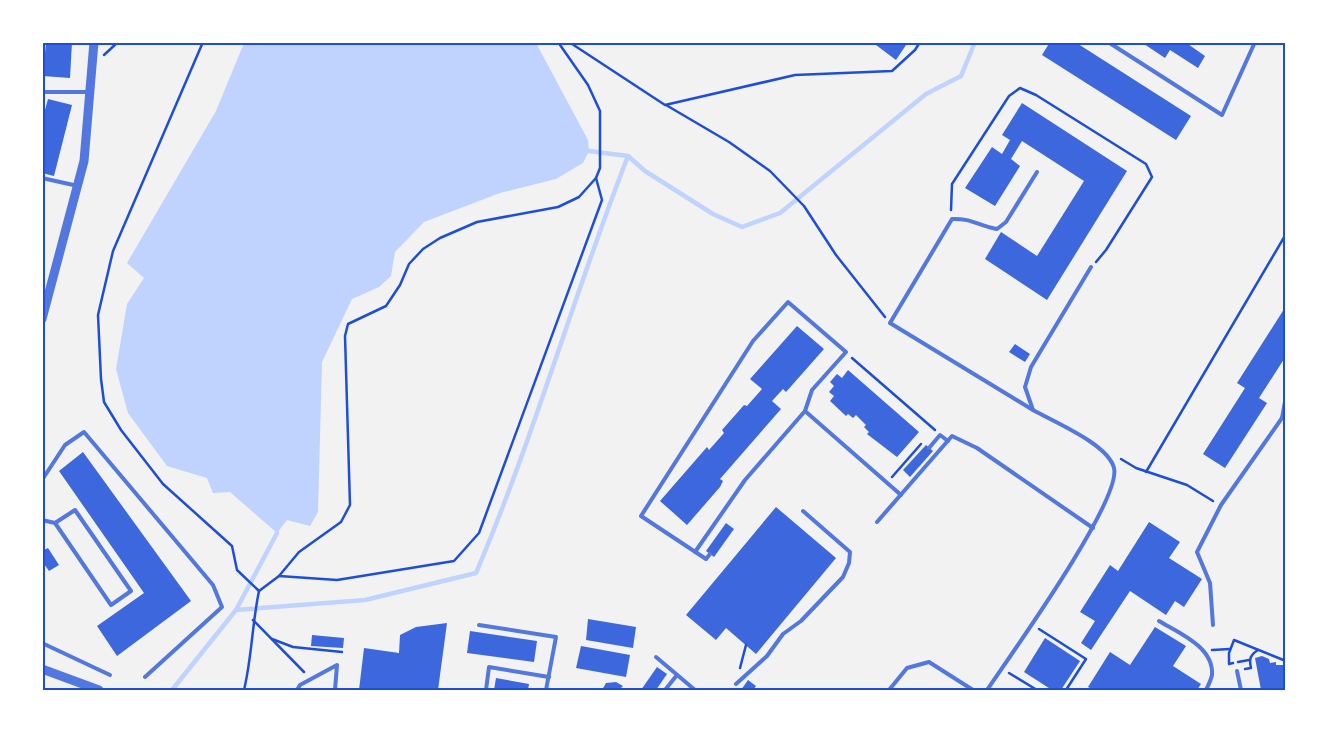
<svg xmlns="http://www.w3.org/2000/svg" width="1328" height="733" viewBox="0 0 1328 733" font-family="Lato,sans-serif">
<rect width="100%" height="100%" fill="#f2f2f2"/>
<polygon fill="#bfd3fe" points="244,43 536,43 588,140 589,151 583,163 556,179 500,193 424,222 395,252 391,276 379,287 352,299 322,362 318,512 310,526 287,520 277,533 230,492 213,493 207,478 167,466 128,413 116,369 127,304 144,278 127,263 216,111"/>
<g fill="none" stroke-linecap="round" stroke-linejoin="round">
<g stroke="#bfd3fe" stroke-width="4.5">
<polyline points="589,151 628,156 645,171 713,214 742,227 780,213 926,94 961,76 975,42"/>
<path d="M236,610l129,-10 111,-27c58,-136 98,-279 152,-417"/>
<polyline points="172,690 236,610 277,533"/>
</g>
</g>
<g fill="#3d67dc">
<polygon points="46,42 72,42 70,78 43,76"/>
<polygon points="872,42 908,42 896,60"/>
<polygon points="1050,42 1075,42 1191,116 1176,140 1042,55"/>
<polygon points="1141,42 1185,42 1205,56 1198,68 1170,50 1165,58"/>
<polygon points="48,99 72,105 54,176 42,173 42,121"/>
<polygon points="1022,103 1127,171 1047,300 985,259 1001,232 1037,256 1084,181 1022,141 1011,159 1020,166 995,206 965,188 992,147 1002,154 1010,140 1002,135"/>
<polygon points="1286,306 1286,356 1259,398 1267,403 1225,468 1203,454 1245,388 1237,383"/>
<polygon points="797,326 824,349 786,392 783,389 772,401 781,409 720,479 723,481 720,487 687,525 660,501 707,447 709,450 724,433 722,430 744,405 747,406 762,389 750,379"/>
<polygon points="1015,344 1030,354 1025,362 1009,352"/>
<polygon points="848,370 919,432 897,457 867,434 869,432 864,427 866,425 856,415 853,418 848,414 846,416 830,401 834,396 829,392 834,386 830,382 837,374 842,378"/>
<polygon points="926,445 933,451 910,477 903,470"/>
<polygon points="83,452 191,601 117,656 97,626 144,593 59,471"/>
<polygon points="776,507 836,558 756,654 726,628 716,640 686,615"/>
<polygon points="1149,522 1180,542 1169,558 1202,579 1184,607 1175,601 1166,615 1130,591 1091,650 1081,643 1095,621 1080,612 1110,565 1118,571"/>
<polygon points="726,523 734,529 714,557 706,551"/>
<polygon points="48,548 59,565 49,571 42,561 42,551"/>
<polygon points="588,619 636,627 633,648 586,640"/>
<polygon points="447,623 438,690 359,690 364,648 399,653 400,635 416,627"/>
<polygon points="1155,627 1186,646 1173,666 1201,684 1197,690 1094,690 1088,687 1110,652 1130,665"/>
<polygon points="470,631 537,641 534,662 467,653"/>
<polygon points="312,635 344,638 343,648 311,646"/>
<polygon points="1045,638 1080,661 1061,690 1052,690 1024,672"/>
<polygon points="581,646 630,655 626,677 576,668"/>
<polygon points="1262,656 1269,659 1270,663 1276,662 1276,665 1284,665 1286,690 1261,690 1255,658"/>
<polygon points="657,667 667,674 656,690 641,690"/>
<polygon points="496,678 529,684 528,690 494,690"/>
<polygon points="748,680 756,686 753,690 741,690"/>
<polygon points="616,682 623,686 619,690 602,690 606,683"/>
</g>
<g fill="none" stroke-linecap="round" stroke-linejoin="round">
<g stroke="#1d4ed8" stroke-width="2.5">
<polyline points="203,42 113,251 98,315 101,379 104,402 121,430 163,484 232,546 237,570 259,591"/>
<polyline points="569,42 665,105 795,75 892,71 915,50 920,42"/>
<polyline points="104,55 118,42"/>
<polyline points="666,105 729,142 770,171 804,206 836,255 885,317"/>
<polyline points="951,210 952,184 1009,96 1020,88 1036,95 1146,164 1152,177 1106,250 1096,262"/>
<polyline points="852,358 935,430"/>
<polyline points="1121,459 1136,468 1187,485 1213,501"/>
<polyline points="1146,472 1286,234"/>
<polyline points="892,477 921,444"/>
<polyline points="279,576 337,580 454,561 479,533 602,200 596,178"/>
<polyline points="253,620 304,672"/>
<polyline points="1039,629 1086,659 1066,690"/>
<polyline points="272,639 293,647 342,652"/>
<polyline points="1212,650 1230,649"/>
<polyline points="1238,662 1249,660"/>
<polyline points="1233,663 1229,664 1229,653 1234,640 1286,661"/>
<polyline points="740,668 746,645"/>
<path d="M1245,669l6,-1c-2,-9 -1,-13 7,-18"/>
<polyline points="1009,673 1037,690"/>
<path d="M244,690c8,-33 8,-66 15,-99l20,-15 20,-24 42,-30 9,-17 -5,-169 3,-12 38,-18 14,-21 9,-21 14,-15 17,-11 37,-16 81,-15 21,-10 17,-19 4,-10v-57l-12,-26 -30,-43"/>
</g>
<g stroke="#5277de" stroke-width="4">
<polyline points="1108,42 1222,115 1255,42"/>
<polyline points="42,92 90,92"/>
<polyline points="42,178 78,186"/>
<path d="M1033,410l-143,-87 62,-104c19,-1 27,7 45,10l9,-7 31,-50"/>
<polyline points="805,411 901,495"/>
<polyline points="1282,418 1286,396"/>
<polyline points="929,448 940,435 948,441"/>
<polyline points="42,480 65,445 84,432 213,585 222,607 145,677"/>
<polyline points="42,520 55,523 111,605 131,591 75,510 55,523"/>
<polyline points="877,522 952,436 977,448 1093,528"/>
<polyline points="695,552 745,480 805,411 812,390 846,352 788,302 753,341 641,516 706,559 710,554"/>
<path d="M1159,621c20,12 55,26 53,54 -1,5 -4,11 -6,15"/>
<polyline points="479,625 556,637 546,690"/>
<polyline points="1213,625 1210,583 1197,552 1221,505 1282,418 1286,418"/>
<polyline points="42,643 110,675"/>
<polyline points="656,657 695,690"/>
<polyline points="1237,671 1241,690"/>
<polyline points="736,684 767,656 783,634 801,621 843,577 849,563 850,552 803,511"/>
<polyline points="297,690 300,685 337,665 335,690"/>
<polyline points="486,690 489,667 549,677"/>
<polyline points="665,690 677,675"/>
<polyline points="889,690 907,668 929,662 973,690"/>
<path d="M987,690c23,-34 135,-190 127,-222 -6,-24 -60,-46 -81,-58l-8,-23 6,-20 60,-100"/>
</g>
<g stroke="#5277de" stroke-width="9">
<polyline points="42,319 84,161 94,42"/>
<polyline points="42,669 99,690"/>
</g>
</g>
<rect width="1328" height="733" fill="none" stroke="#ffffff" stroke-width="88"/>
<rect x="44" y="44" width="1240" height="645" fill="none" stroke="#1d4ed8" stroke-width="2"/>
</svg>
